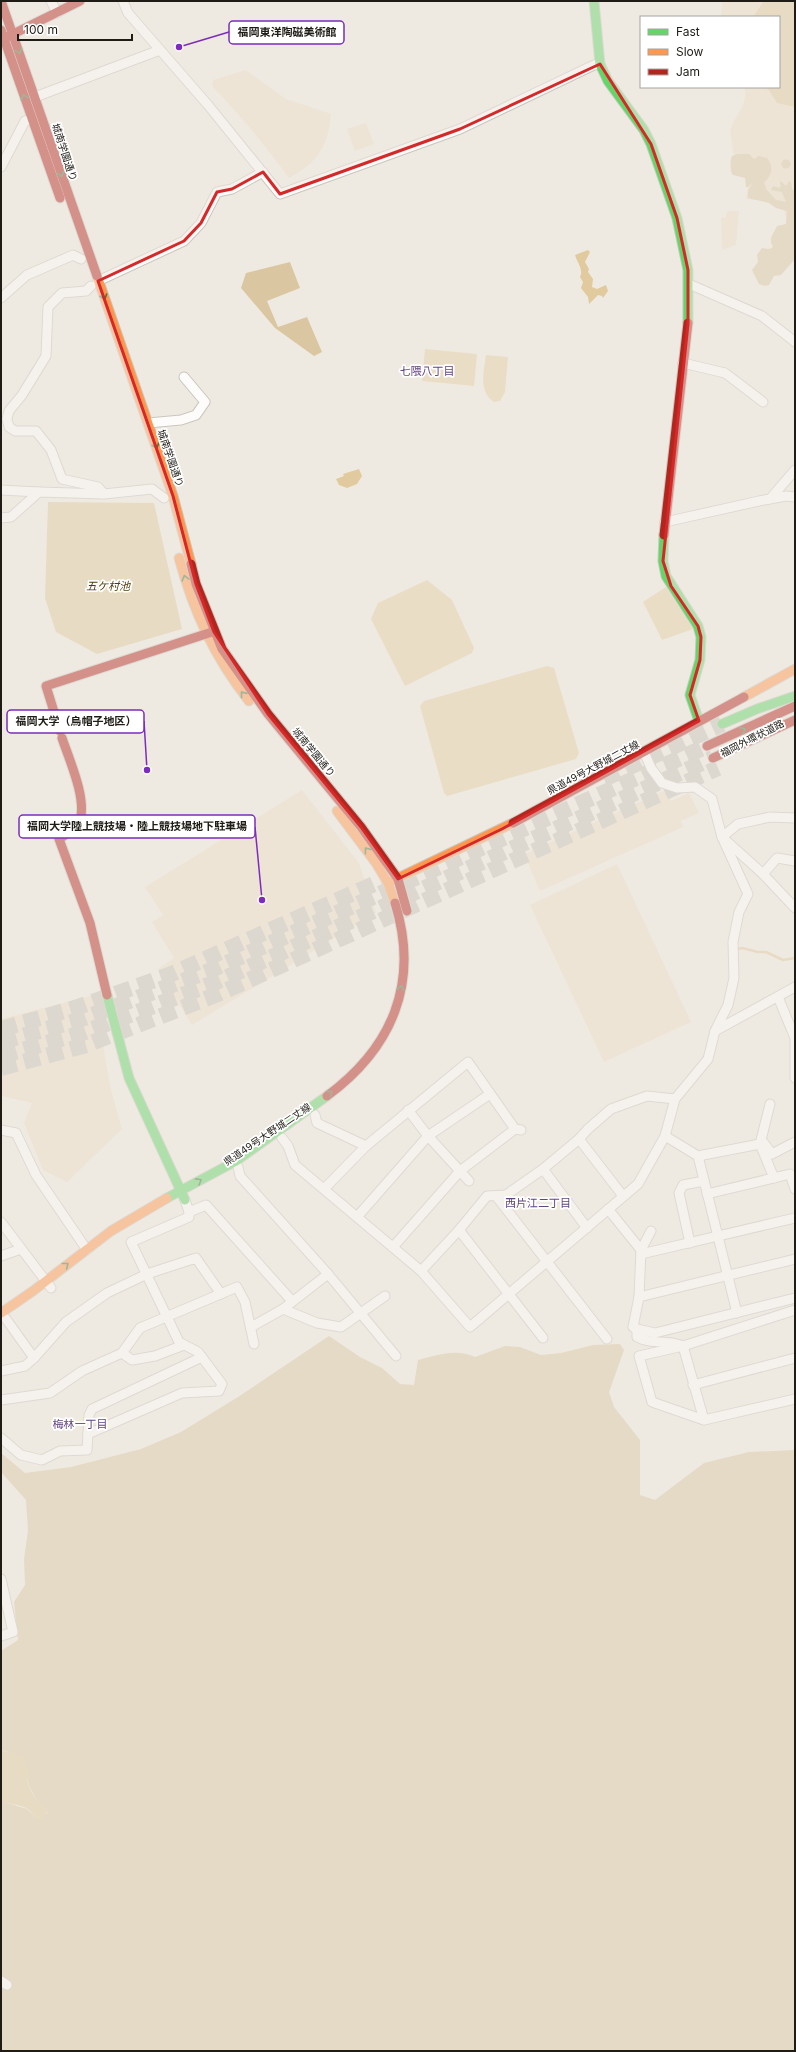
<svg xmlns="http://www.w3.org/2000/svg" width="796" height="2052" viewBox="0 0 796 2052" font-family="Inter,'Noto Sans JP',sans-serif">
<rect width="100%" height="100%" fill="#efeae1"/>
<g fill="#eaddc5">
<path d="M722,1h73v260l-4,-1 -3,-32 -5,-25 -37,-4 3,-20 -12,-7c-1,-9 -8,-36 -6,-44 5,-15 18,-24 13,-41h35v-70h-58z"/>
<path d="M246,70l40,29 45,15c-3,33 -13,48 -42,64 -24,-33 -49,-63 -77,-92l1,-6z"/>
<polygon points="366,123 374,144 355,151 347,129"/>
<polygon points="727,211 739,211 736,245 722,250 721,218 726,217"/>
<polygon points="425,349 477,354 474,386 422,381"/>
<path d="M486,355l22,2 -3,35 -5,9 -6,1c-16,-11 -10,-31 -8,-47z"/>
<polygon points="427,580 452,600 474,648 472,653 405,686 371,619 378,603"/>
<polygon points="666,587 693,629 662,640 643,602"/>
<polygon points="547,666 554,668 579,753 576,759 447,796 444,793 420,706 424,701"/>
<polygon points="302,790 359,863 376,913 192,1025 158,969 174,958 152,922 163,915 145,887"/>
<polygon points="666,790 671,801 689,793 699,813 681,821 683,827 540,891 524,854"/>
<polygon points="617,864 691,1022 604,1062 530,905"/>
<polygon points="94,995 111,1090 122,1129 67,1182 43,1170 24,1123 32,1103 1,1096 1,1019"/>
</g>
<g fill="#dac7a2">
<path d="M738,154h11l5,5 5,-3 8,2c7,8 5,18 -3,24l2,7 10,11 10,2 -4,-10 -11,-2 2,-4 6,2 2,-2 -1,-3 1,-2 5,5 3,-5 2,1 1,7 3,2v68l-14,16 -7,1 -5,9 -4,1 -6,-2 -7,-14 6,-8 -1,-7 5,-7 7,1 4,-2c-5,-9 0,-12 4,-21l9,-2 1,-13 -11,-3 -7,-5 -21,-5v-7l5,-9 -5,5h-2l-1,-9 -12,-3c-3,-3 -3,-15 -1,-19z"/>
<circle cx="786" cy="164" r="4.5"/>
<polygon points="290,262 300,288 267,301 278,327 307,317 322,352 314,356 275,328 241,288 246,273"/>
<path d="M329,1336l31,21 22,11 18,16 14,1 4,-25c19,-5 38,-12 57,-3l30,-11 15,1 21,8 20,-2 32,-8 27,-1 4,6 -15,42 5,15 26,33v55l15,5 49,-37 45,-11 46,-2v601h-794v-250l26,8 9,9 4,1 8,-7c-15,-13 -24,-33 -23,-52l-10,-6 -14,-4v-99l17,-11 -4,-38 11,-17 -1,-26 4,-28 -2,-31 -25,-28v-19l24,20 46,-6 70,-18 40,-17 57,-35z"/>
</g>
<g fill="#e1ca9e">
<polygon points="764,1 795,1 795,107 777,103 769,90 764,87 779,87 779,17 753,17"/>
<path d="M588,250l2,2 -5,10 4,7 -1,3 5,7 -1,8 5,2 9,-4 2,6 -5,7 -1,-2 -4,-1 -9,9 -1,-7 -7,-9 2,-6 -3,-5c4,-7 -3,-15 -5,-22z"/>
<polygon points="359,469 362,476 357,484 347,488 339,485 336,479 344,476 343,474"/>
<polygon points="48,502 154,503 182,629 97,654 56,632 45,598"/>
<path d="M1,1750l5,2 5,-1 4,3 7,1 3,5v5c5,5 6,8 2,15 4,13 10,23 22,30l-9,10c-7,-2 -8,-9 -14,-12 -8,-4 -18,-4 -25,-7z"/>
</g>
<g fill="none" stroke-linecap="round" stroke-linejoin="round">
<polyline stroke="#e1ca9e" stroke-width="2.5" points="737,949 742,948 758,952 766,952 783,960 795,958"/>
<g stroke="#c5c1b8" stroke-width="16" stroke-dasharray="16 8" stroke-linecap="butt">
<polyline points="604,779 722,724"/>
<polyline points="1,1029 75,1008 169,975 399,873"/>
<polyline points="1,1042 79,1020 209,971 707,746"/>
<polyline points="1,1056 82,1033 214,983 713,758"/>
<polyline points="1,1068 86,1045 218,994 718,768"/>
</g>
<g stroke="#cac6bf" stroke-width="11">
<g id="street">
<polyline points="51,1 57,13"/>
<polyline points="123,1 128,13 208,105 280,194 460,129 594,65 600,64"/>
<polyline points="35,97 160,50"/>
<polyline points="1,167 25,121 31,119"/>
<polyline points="98,281 184,241 201,223 217,192 232,189 263,172"/>
<polyline points="689,284 762,316 795,342"/>
<polyline points="91,286 86,291 62,293 48,307 46,356 22,395 9,411 7,419 9,427 15,431 36,431 51,450 62,479 98,487 104,494"/>
<polyline points="1,298 27,275 73,255 81,259"/>
<polyline points="683,363 725,373 763,402"/>
<polyline points="148,423 181,420 196,415 205,402 184,377"/>
<polyline points="1,490 39,492"/>
<polyline points="770,499 795,470"/>
<polyline points="1,518 11,517 39,492 104,494 152,489 164,498"/>
<polyline points="665,522 759,501 786,496 795,497"/>
<polyline points="644,752 651,768 662,783 677,788 695,787 712,799 722,837 763,874 795,908"/>
<polyline points="763,874 777,858 795,861"/>
<polyline points="778,997 795,1038 795,1078"/>
<polyline points="715,1031 728,1005 734,978 733,942 739,912 748,894 722,837 738,824 770,817 795,818"/>
<polyline points="408,1110 428,1136 469,1181"/>
<polyline points="315,1115 317,1123 366,1146"/>
<polyline points="1,1130 16,1133 36,1175 87,1250"/>
<polyline points="665,1136 698,1156 760,1144 774,1178"/>
<polyline points="282,1138 288,1146 295,1165 421,1271 470,1327 638,1184 665,1136 675,1099 708,1059 715,1031 795,987"/>
<polyline points="579,1139 623,1196"/>
<polyline points="763,1142 772,1154 795,1142"/>
<polyline points="760,1144 770,1104"/>
<polyline points="698,1156 737,1313"/>
<polyline points="238,1167 240,1176 328,1274 396,1356"/>
<polyline points="543,1169 587,1228"/>
<polyline points="324,1189 366,1146 468,1062 515,1129 521,1130"/>
<polyline points="707,1194 790,1174 795,1189"/>
<polyline points="496,1196 607,1339"/>
<polyline points="608,1209 641,1250"/>
<polyline points="189,1212 206,1205 292,1301"/>
<polyline points="357,1217 428,1136 490,1094"/>
<polyline points="1,1222 51,1288"/>
<polyline points="459,1230 543,1338"/>
<polyline points="651,1231 641,1250 639,1297 633,1327 637,1329 655,1333 795,1298"/>
<polyline points="690,1243 679,1193 683,1185 704,1181"/>
<polyline points="393,1247 460,1171 515,1129"/>
<polyline points="641,1254 795,1218"/>
<polyline points="1,1256 21,1249"/>
<polyline points="421,1271 459,1230 487,1196 506,1195 543,1169 579,1139 588,1129 611,1109 647,1096 675,1099"/>
<polyline points="639,1297 795,1259"/>
<polyline points="283,1309 317,1323 341,1327 385,1296"/>
<polyline points="795,1310 683,1346 639,1356 652,1402 704,1420 795,1399"/>
<polyline points="6,1319 34,1358"/>
<polyline points="251,1327 283,1309 328,1274"/>
<path d="M637,1329v8c17,9 29,1 46,9l21,74"/>
<polyline points="122,1353 132,1360 155,1356 184,1345"/>
<polyline points="1,1371 25,1366 34,1358 66,1322 107,1293 147,1274 196,1258 221,1294"/>
<polyline points="693,1385 795,1358"/>
<polyline points="1,1400 50,1393 82,1371 122,1353 140,1328 237,1287 245,1302 254,1344"/>
<polyline points="88,1434 182,1393 219,1391 222,1384 198,1352 179,1342 131,1242 189,1217 189,1212 185,1200"/>
<polyline points="1,1438 21,1455 42,1460 60,1451 87,1450 89,1415 92,1409 202,1357"/>
<polyline points="1,1579 13,1632 1,1636"/>
<polyline points="1,1981 7,1985"/>
</g>
</g>
<g stroke="#cac6bf" stroke-width="11">
<g id="fast">
<polyline points="594,1 600,64 608,81 644,130 651,144 677,218 688,270 688,323"/>
<polyline points="664,535 663,561 666,576 698,626 701,637 700,660 690,695 699,721"/>
<polyline points="722,724 757,709 795,696"/>
<polyline points="107,995 129,1078 185,1200"/>
<polyline points="167,1198 236,1161 327,1096"/>
</g>
</g>
<g stroke="#cac6bf" stroke-width="11">
<g id="slow">
<polyline points="97,276 173,496 191,564"/>
<path d="M179,558c15,55 35,98 70,143"/>
<polyline points="744,697 795,669"/>
<polyline points="337,811 376,863 388,883"/>
<polyline points="395,903 388,883 513,823"/>
<polyline points="1,1313 33,1291 111,1231 167,1198"/>
</g>
</g>
<g stroke="#cac6bf" stroke-width="11">
<g id="jam">
<polyline points="1,1 97,276"/>
<polyline points="1,30 60,198"/>
<polyline points="5,38 80,1"/>
<polyline points="664,535 688,323"/>
<polyline points="191,564 196,584 222,649 268,714 361,827 398,879"/>
<polyline points="60,731 46,686 212,632"/>
<path d="M62,738c7,21 25,61 18,82 -3,9 -14,14 -21,19l31,84 17,72"/>
<polyline points="707,746 795,706"/>
<polyline points="713,758 795,720"/>
<polyline points="513,823 744,697"/>
<polyline points="398,879 407,911"/>
<path d="M327,1096c65,-48 93,-113 68,-193"/>
</g>
</g>
<use href="#street" stroke="#fdfcfa" stroke-width="9"/>
<use href="#fast" stroke="#63d668" stroke-width="9"/>
<use href="#slow" stroke="#ff974d" stroke-width="9"/>
<use href="#jam" stroke="#b3261e" stroke-width="9"/>
</g>
<defs><path id="oneway-chevron" d="M-2-3.5L2.5 0L-2 3.5" fill="none" stroke-width="1.6" stroke-linecap="round" stroke-linejoin="round"/></defs>
<g stroke="#41793f">
<use href="#oneway-chevron" transform="translate(19 51) rotate(70)"/>
<use href="#oneway-chevron" transform="translate(24 97) rotate(-109)"/>
<use href="#oneway-chevron" transform="translate(61 174) rotate(72)"/>
<use href="#oneway-chevron" transform="translate(104 297) rotate(71)"/>
<use href="#oneway-chevron" transform="translate(156 446) rotate(71)"/>
<use href="#oneway-chevron" transform="translate(185 578) rotate(-105)"/>
<use href="#oneway-chevron" transform="translate(243 694) rotate(-129)"/>
<use href="#oneway-chevron" transform="translate(743 730) rotate(-24)"/>
<use href="#oneway-chevron" transform="translate(367 850) rotate(-127)"/>
<use href="#oneway-chevron" transform="translate(401 988) rotate(-77)"/>
<use href="#oneway-chevron" transform="translate(330 1093) rotate(-37)"/>
<use href="#oneway-chevron" transform="translate(199 1181) rotate(-29)"/>
<use href="#oneway-chevron" transform="translate(66 1265) rotate(-38)"/>
</g>
<path d="M0 0H796V2052H0ZM600,64l51,80 26,74 11,52v54l-25,237 8,25 27,40 3,11 -1,23 -10,35 9,26 -197,108 -104,50 -37,-52 -93,-113 -54,-82 -18,-48 -23,-88 -75,-215 86,-40 17,-18 16,-31 15,-3 31,-17 17,22 180,-65z" fill="#efeae1" fill-opacity=".55" fill-rule="evenodd"/>
<path fill="none" stroke="#d62828" stroke-width="3" stroke-linejoin="round" d="M600,64l51,80 26,74 11,52v54l-25,237 8,25 27,40 3,11 -1,23 -10,35 9,26 -197,108 -104,50 -37,-52 -93,-113 -54,-82 -18,-48 -23,-88 -75,-215 86,-40 17,-18 16,-31 15,-3 31,-17 17,22 180,-65z"/>
<g text-anchor="middle" dominant-baseline="central" stroke-width="3.5" stroke-linejoin="round" paint-order="stroke">
<g font-size="10" fill="#1f1c16" stroke="#fff">
<text transform="translate(65 152) rotate(72)">城南学園通り</text>
<text transform="translate(171 458) rotate(71)">城南学園通り</text>
<text transform="translate(752 738) rotate(-27)">福岡外環状道路</text>
<text transform="translate(314 752) rotate(50)">城南学園通り</text>
<text transform="translate(593 767) rotate(-28)">県道49号大野城二丈線</text>
<text transform="translate(267 1134) rotate(-34)">県道49号大野城二丈線</text>
</g>
<g font-size="11" fill="#624582" stroke="#fff">
<text x="427" y="371">七隈八丁目</text>
<text x="538" y="1203">西片江二丁目</text>
<text x="80" y="1424">梅林一丁目</text>
</g>
<g font-size="11" font-style="italic" fill="#503c0a" stroke="#fff">
<text x="108" y="586">五ケ村池</text>
</g>
</g>
<path fill="none" stroke="#7b2cbf" stroke-width="1.5" d="M179 47L229 32M147 770L144 721M262 900L255 827"/>
<g fill="#7b2cbf" stroke="#fff" stroke-width="1.5">
<circle cx="179" cy="47" r="4"/>
<circle cx="147" cy="770" r="4"/>
<circle cx="262" cy="900" r="4"/>
</g>
<g fill="#fff" stroke="#7b2cbf" stroke-width="1.5">
<rect x="229" y="21" width="115" height="23" rx="4"/>
<rect x="7" y="710" width="137" height="23" rx="4"/>
<rect x="19" y="815" width="236" height="23" rx="4"/>
</g>
<g font-size="11" text-anchor="middle" font-weight="bold" fill="#1f1c16">
<text x="287" y="36">福岡東洋陶磁美術館</text>
<text x="76" y="725">福岡大学（烏帽子地区）</text>
<text x="137" y="830">福岡大学陸上競技場・陸上競技場地下駐車場</text>
</g>
<rect width="796" height="2052" fill="none" stroke="#1f1c16" stroke-width="4"/>
<rect x="640" y="16" width="140" height="72" fill="#ffffff" stroke="#a5a4a2"/>
<rect x="648" y="29" width="20" height="6" fill="#63d668" stroke="#a5a4a2"/>
<text x="676" y="36" font-size="12" fill="#1f1c16">Fast</text>
<rect x="648" y="49" width="20" height="6" fill="#ff974d" stroke="#a5a4a2"/>
<text x="676" y="56" font-size="12" fill="#1f1c16">Slow</text>
<rect x="648" y="69" width="20" height="6" fill="#b3261e" stroke="#a5a4a2"/>
<text x="676" y="76" font-size="12" fill="#1f1c16">Jam</text>
<path d="M18 34v6h114v-6" fill="none" stroke="#1f1c16" stroke-width="2"/>
<text x="24" y="34" font-size="12" fill="#1f1c16" stroke="#ffffff" stroke-width="3" paint-order="stroke">100 m</text>
</svg>
